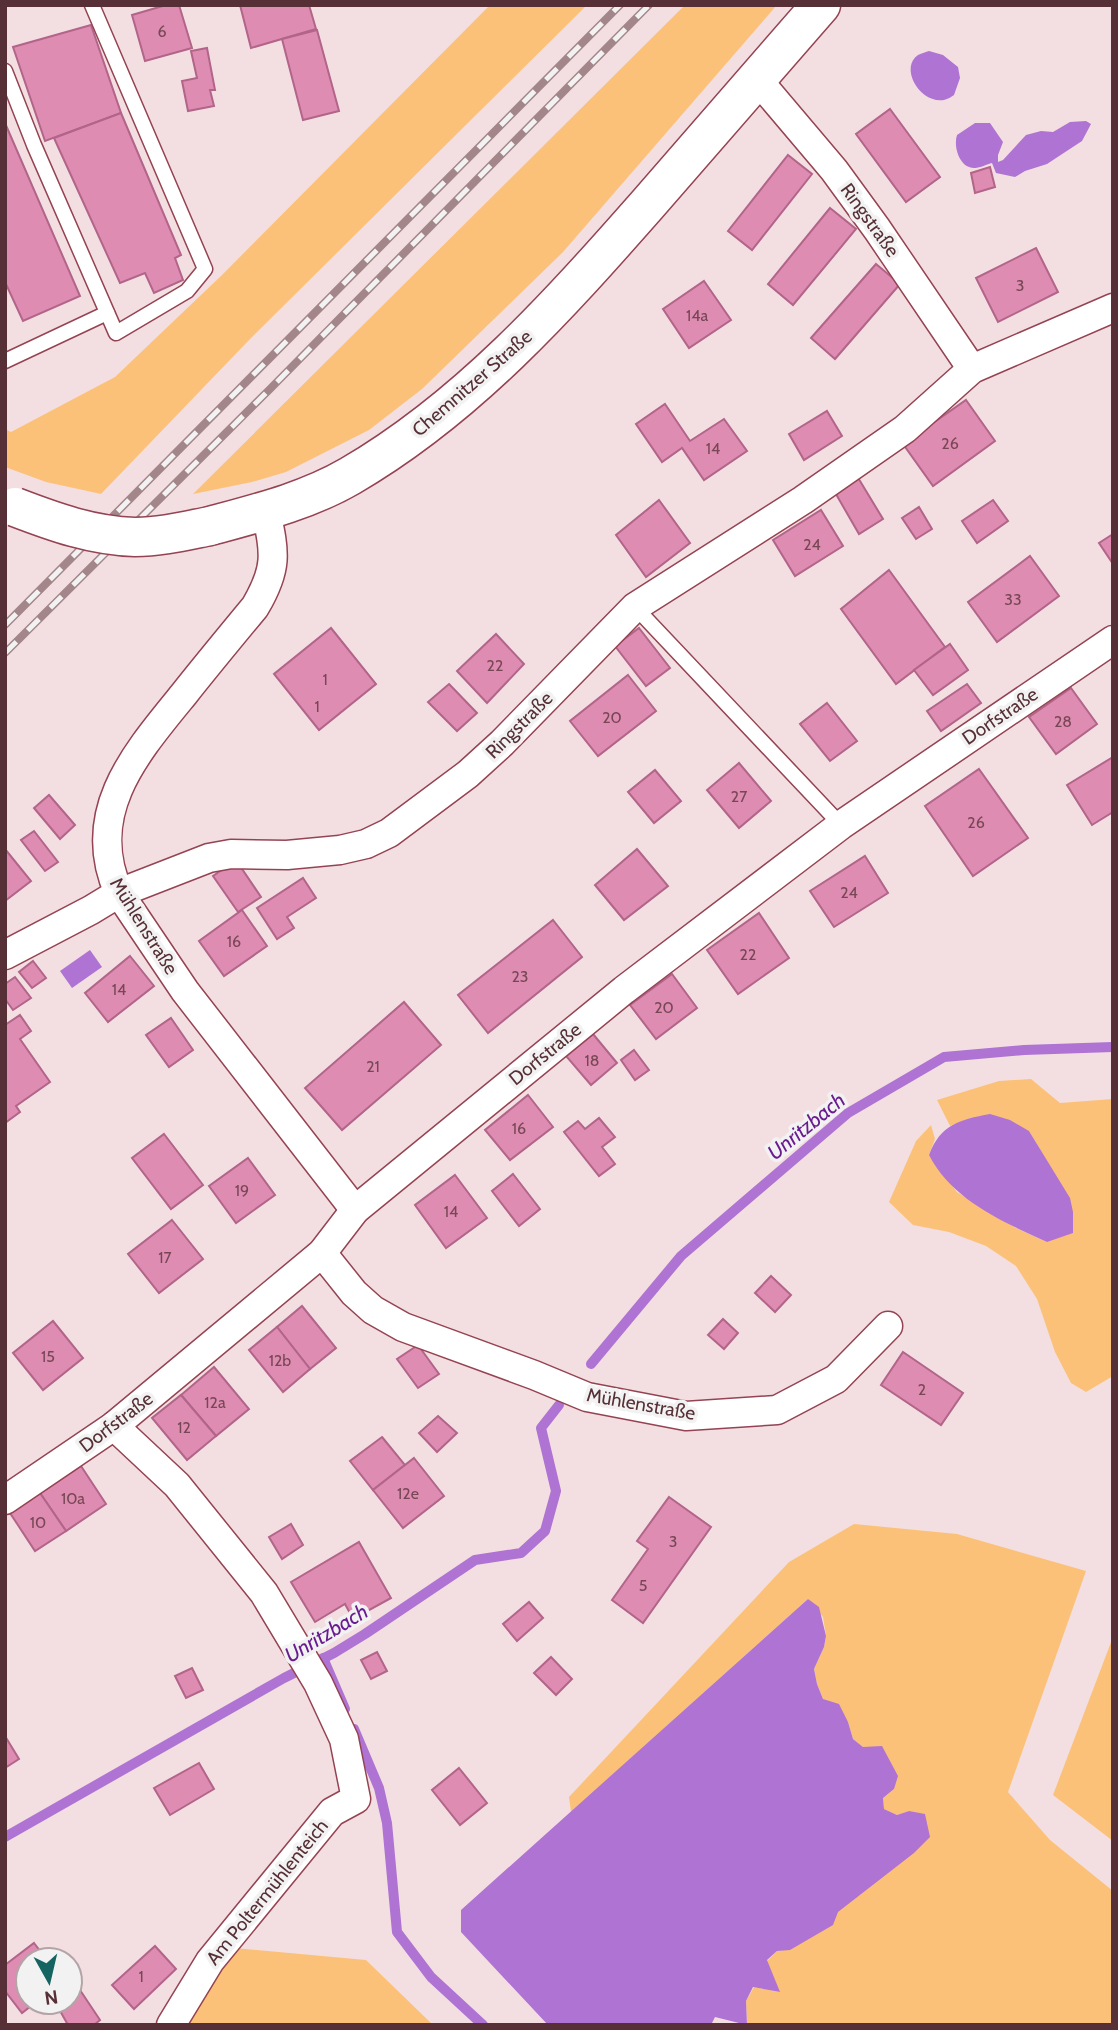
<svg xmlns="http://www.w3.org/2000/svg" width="1118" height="2030" viewBox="0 0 1118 2030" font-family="Cabin,sans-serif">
<rect width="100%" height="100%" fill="#f3dfe1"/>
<g fill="#fcc179">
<polygon points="490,5 587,5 251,338 101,494 46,482 5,467 5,429 11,432 115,377 222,275"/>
<polygon points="685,5 777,5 563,252 422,389 369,430 286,472 252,482 193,494"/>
<polygon points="1031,1079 1060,1103 1113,1099 1113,1376 1086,1392 1071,1383 1055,1352 1037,1299 1016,1266 986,1246 949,1232 913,1225 889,1202 916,1141 931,1125 935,1139 929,1155 957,1192 1016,1228 1047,1242 1041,1151 1029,1131 971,1118 950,1126 937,1100 999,1081"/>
<polygon points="854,1524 957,1534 1086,1571 1008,1792 1050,1840 1113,1891 1113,2025 747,2025 746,2001 754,1987 779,1992 767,1961 777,1951 790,1949 887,1873 909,1811 897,1815 884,1809 883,1798 894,1789 863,1747 853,1739 848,1722 823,1699 817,1684 814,1669 824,1647 826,1636 823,1617 808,1599 571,1812 569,1797 789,1562"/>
<polygon points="1113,1637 1113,1841 1053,1795"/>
<polygon points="235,1948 366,1960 433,2025 184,2025"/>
</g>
<g fill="#ae73d3">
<path d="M929,51l14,4 15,12 2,11 -6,17c-3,2 -6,4 -10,5 -24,4 -45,-32 -26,-45 4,-2 8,-3 11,-4z"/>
<path d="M1086,121l5,3 -9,17 -35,23 -22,7 -10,6 -19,-4 -4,-10c-5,1 -12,5 -17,5 -15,1 -22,-21 -18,-33l18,-12h15l13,19 -5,13v7l5,-2 23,-25 15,-4 12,1 17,-10z"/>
<polygon points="90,950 102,967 72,988 60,971"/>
<path d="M990,1114l20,6 19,11 41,67 3,14v21l-26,9c-44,-20 -95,-42 -118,-87 12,-31 30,-35 61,-41z"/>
<polygon points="808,1599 819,1607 826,1636 824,1647 814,1669 817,1684 823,1699 839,1704 848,1722 853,1739 863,1747 882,1746 898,1776 894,1789 883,1798 884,1809 897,1815 909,1811 925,1814 930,1837 914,1853 838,1912 833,1925 790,1950 777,1951 767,1960 780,1992 753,1987 746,2001 747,2025 715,2017 711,2025 548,2025 461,1932 461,1910"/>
</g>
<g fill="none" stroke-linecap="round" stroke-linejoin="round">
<g stroke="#ae73d3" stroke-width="10">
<polyline points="591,1364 681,1256 848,1113 944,1057 1024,1050 1113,1047"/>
<polyline points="323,1658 345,1709"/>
<polyline points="354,1729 379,1788 387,1823 397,1932 431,1977 483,2025"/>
<polyline points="5,1837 284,1678 334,1653 365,1634 475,1560 521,1553 545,1531 556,1491 541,1428 559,1405"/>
</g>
</g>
<g fill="#de8cb2" stroke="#b26489" stroke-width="2">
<polygon points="166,5 179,5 192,48 145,61 132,15"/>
<polygon points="240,5 309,5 316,29 251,48"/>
<polygon points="91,25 121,113 45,141 13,47"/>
<polygon points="317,30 339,111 303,120 282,39"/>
<polygon points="207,48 215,90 210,90 214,106 188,111 182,81 197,78 191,51"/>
<polygon points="890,109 940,177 906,202 856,134"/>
<polygon points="121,113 181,255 175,258 183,280 154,293 145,273 120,283 54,138"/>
<polygon points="5,123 80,296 23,321 5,282"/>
<polygon points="788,155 812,174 752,250 728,231"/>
<polygon points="990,167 995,187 975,193 971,173"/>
<polygon points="830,208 856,229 793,305 768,284"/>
<polygon points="1036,248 1058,292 998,322 976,278"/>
<polygon points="876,264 900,284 835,359 811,338"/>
<polygon points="704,281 731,320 689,348 663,309"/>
<polygon points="966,400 995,441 933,486 903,444"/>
<polygon points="665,404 690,441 724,419 747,451 704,480 682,448 662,462 636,424"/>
<polygon points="827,411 842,436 804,460 789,434"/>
<polygon points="857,476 883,519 859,534 833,489"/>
<polygon points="659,500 690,543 646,577 616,535"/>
<polygon points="993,500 1008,521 977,543 962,521"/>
<polygon points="919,507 932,529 916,539 902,518"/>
<polygon points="821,510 843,546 795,576 773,540"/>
<polygon points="1113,534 1113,564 1099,543"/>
<polygon points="1030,556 1059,596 997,642 968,602"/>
<polygon points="889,570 945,647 896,684 841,609"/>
<polygon points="331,628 376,684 319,730 274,674"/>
<polygon points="639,628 670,668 646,686 615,646"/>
<polygon points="496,634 524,664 487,703 457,671"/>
<polygon points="950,644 968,670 933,695 914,670"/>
<polygon points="628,675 656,711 598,756 570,721"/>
<polygon points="449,684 477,713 457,731 428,702"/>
<polygon points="967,684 981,703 941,731 927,711"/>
<polygon points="1071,688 1097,724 1056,754 1029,717"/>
<polygon points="827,703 857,741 830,761 800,724"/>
<polygon points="1113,757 1113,812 1092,825 1067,785"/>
<polygon points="739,763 771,801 739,828 707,790"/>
<polygon points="979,769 1028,838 973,876 925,806"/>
<polygon points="655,770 681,801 654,823 628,792"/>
<polygon points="49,795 75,825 60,839 34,808"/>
<polygon points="34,831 58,862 45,871 21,840"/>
<polygon points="5,849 31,881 5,901"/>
<polygon points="637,849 668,886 624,920 595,885"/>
<polygon points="865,856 888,893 834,927 810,891"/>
<polygon points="236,860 261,897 238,912 213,876"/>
<polygon points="303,878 316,898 287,917 294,928 277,939 257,908"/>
<polygon points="242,910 267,946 224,976 199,941"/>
<polygon points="759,913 789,958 738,994 707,950"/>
<polygon points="553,920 582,957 488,1033 458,995"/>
<polygon points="130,956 154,986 108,1022 85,993"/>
<polygon points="33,961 46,978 32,988 19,972"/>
<polygon points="672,974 697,1008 656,1039 630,1005"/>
<polygon points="15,977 31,998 13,1010 5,999 5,984"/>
<polygon points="404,1002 441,1045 342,1130 305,1088"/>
<polygon points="20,1015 31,1031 20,1039 50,1082 16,1106 20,1112 5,1123 5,1025"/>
<polygon points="171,1018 193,1050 169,1067 146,1035"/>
<polygon points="593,1034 617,1063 591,1085 566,1056"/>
<polygon points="634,1050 649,1070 635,1080 621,1060"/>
<polygon points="528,1095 553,1127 510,1160 485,1130"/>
<polygon points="599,1118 615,1137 602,1147 615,1164 599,1176 564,1132 578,1121 585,1129"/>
<polygon points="164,1134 203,1185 171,1209 132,1158"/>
<polygon points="248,1158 275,1195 236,1223 209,1186"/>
<polygon points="513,1174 540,1209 519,1226 492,1191"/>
<polygon points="455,1175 487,1218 446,1248 415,1205"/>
<polygon points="172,1220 203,1259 159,1293 128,1254"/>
<polygon points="771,1276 791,1295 775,1312 755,1293"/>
<polygon points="302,1306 336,1348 310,1369 277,1327"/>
<polygon points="723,1319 738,1333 724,1349 708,1335"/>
<polygon points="53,1321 83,1358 43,1390 13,1353"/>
<polygon points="277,1327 310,1369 283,1392 249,1350"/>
<polygon points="418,1345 439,1374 418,1388 397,1359"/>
<polygon points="903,1352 963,1393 941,1425 881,1385"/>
<polygon points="214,1367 249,1409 216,1436 181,1395"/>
<polygon points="181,1395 216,1436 187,1460 152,1418"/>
<polygon points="438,1416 457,1433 437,1452 419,1433"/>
<polygon points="382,1437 405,1465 373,1490 350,1461"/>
<polygon points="414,1458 444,1496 403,1528 373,1490"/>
<polygon points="81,1466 106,1504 66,1531 40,1493"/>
<polygon points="40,1493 66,1531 35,1551 10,1513"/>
<polygon points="669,1497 711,1527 643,1623 612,1600 648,1549 637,1541"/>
<polygon points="291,1524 303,1545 282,1559 269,1537"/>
<polygon points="359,1542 391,1598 353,1619 345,1604 315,1622 291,1582"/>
<polygon points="529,1602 543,1618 517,1641 503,1624"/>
<polygon points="377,1652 387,1671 371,1679 361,1660"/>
<polygon points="551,1657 572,1679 556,1695 534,1673"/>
<polygon points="192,1668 203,1690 186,1698 175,1676"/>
<polygon points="5,1736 19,1759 5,1768"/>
<polygon points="199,1763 214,1789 170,1815 154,1788"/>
<polygon points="459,1768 487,1803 460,1825 432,1790"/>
<polygon points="34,1943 47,1960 28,1960 28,2002 36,2002 22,2013 5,1991 5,1965"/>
<polygon points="155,1946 176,1969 134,2009 112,1985"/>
<polygon points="72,1978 100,2020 94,2025 68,2025 55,2002 70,2002 70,1980"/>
</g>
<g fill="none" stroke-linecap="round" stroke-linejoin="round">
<g stroke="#954352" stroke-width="17">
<g id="service">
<polyline points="5,71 34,145 116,333 187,291 205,269 92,5"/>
<polyline points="5,361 107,313"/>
<polyline points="635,607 841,825"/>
</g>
</g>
<g stroke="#954352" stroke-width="31">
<g id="minor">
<polyline points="757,79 834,170 877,229 972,369"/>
<path d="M266,511c9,43 12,57 -11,96 -24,29 -48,58 -71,87 -49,60 -101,119 -65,199l66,98 170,219"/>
<polyline points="5,955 91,910 119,893 209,858 231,854 287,855 340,850 366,844 389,833 468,774 502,743 635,607 803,500 905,429 972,369 1113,308"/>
<polyline points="322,1253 354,1293 373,1310 403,1327 534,1375 587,1397 686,1416 777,1410 836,1379 888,1326"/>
<polyline points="114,1426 177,1485 264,1593 318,1683 344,1739 356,1799 332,1812 210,1961 171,2025"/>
<polyline points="5,1500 114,1426 322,1253 355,1210 624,990 841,825 1113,640"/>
</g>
</g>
<g stroke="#954352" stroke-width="41">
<path id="secondary" d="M210,526c48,-13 97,-25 140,-50 117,-68 208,-170 297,-271 58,-66 116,-133 174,-200"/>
</g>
<use href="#service" stroke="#fff" stroke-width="14"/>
<use href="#minor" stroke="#fff" stroke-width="28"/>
<use href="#secondary" stroke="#fff" stroke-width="38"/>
<g stroke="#a3868a" stroke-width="8">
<g id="rail">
<polyline points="5,625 620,5"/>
<polyline points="5,653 270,389 649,5"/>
</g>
</g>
<use href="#rail" stroke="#f2f2f2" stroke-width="5" stroke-dasharray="16" stroke-linecap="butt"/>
<g stroke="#954352" stroke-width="41" stroke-linecap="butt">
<path id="secondary-bridge" d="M15,507c39,15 78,29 120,30 26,0 50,-6 75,-11"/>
</g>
<use href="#secondary-bridge" stroke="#fff" stroke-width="38"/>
</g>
<g text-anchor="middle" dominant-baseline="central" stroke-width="7" stroke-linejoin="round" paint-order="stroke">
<g font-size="16" fill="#784755">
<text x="162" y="31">6</text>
<text x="1020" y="285">3</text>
<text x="697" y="315">14a</text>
<text x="950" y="443">26</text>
<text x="713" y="448">14</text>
<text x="812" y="544">24</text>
<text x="1013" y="599">33</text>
<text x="495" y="665">22</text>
<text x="325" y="679">1</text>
<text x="317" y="706">1</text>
<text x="612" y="717">20</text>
<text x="1063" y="721">28</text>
<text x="739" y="796">27</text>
<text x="976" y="822">26</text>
<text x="849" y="892">24</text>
<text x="234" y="941">16</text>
<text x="748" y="954">22</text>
<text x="520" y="976">23</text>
<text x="119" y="989">14</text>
<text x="664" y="1007">20</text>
<text x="592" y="1060">18</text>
<text x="373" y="1066">21</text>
<text x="519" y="1128">16</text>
<text x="242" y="1190">19</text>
<text x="451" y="1211">14</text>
<text x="165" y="1257">17</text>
<text x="48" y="1356">15</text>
<text x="280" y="1360">12b</text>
<text x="922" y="1389">2</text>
<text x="215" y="1402">12a</text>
<text x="184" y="1427">12</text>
<text x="408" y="1493">12e</text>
<text x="73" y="1498">10a</text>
<text x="38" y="1522">10</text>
<text x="673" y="1541">3</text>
<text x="643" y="1585">5</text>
<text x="141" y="1976">1</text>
</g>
<g font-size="19" fill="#563036" stroke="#f2f2f2">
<text transform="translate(870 220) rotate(54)">Ringstraße</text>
<text transform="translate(472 383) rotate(-41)">Chemnitzer Straße</text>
<text transform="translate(1000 716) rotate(-34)">Dorfstraße</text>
<text transform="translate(519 725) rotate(-45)">Ringstraße</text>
<text transform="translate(144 926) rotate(58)">Mühlenstraße</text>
<text transform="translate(545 1054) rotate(-39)">Dorfstraße</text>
<text transform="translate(641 1404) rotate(10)">Mühlenstraße</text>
<text transform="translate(116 1422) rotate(-37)">Dorfstraße</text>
<text transform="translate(267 1892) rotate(-51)">Am Poltermühlenteich</text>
</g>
<g font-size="21" font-style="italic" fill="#691c90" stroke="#f2f2f2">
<text transform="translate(806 1126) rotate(-39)">Unritzbach</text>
<text transform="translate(326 1633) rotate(-31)">Unritzbach</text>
</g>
</g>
<rect width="1118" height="2030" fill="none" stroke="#563036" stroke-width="14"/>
<g transform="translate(49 1981) rotate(172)"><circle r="33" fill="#f2f2f2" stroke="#b4a4a7" stroke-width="2"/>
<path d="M0-5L12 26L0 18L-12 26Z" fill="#166461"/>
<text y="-10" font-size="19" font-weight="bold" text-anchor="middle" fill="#563036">N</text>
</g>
</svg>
